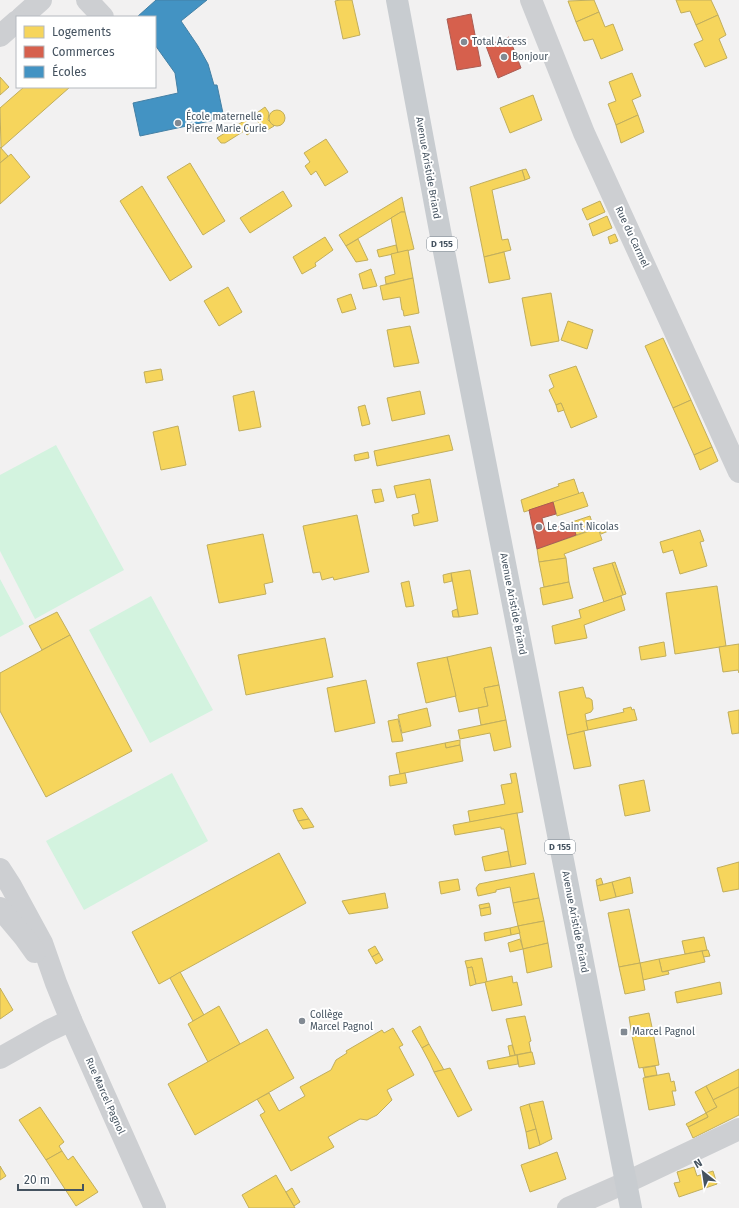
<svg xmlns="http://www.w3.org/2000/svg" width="739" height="1208" viewBox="0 0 739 1208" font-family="'Fira Sans',sans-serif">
<rect width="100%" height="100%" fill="#f2f1f1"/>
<g fill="#d3f3df">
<polygon points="56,445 124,570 35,619 0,551 0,475"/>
<polygon points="0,579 24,624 0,637"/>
<polygon points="151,596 213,710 150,743 89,630"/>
<polygon points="172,773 208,841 84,910 46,841"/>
</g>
<g fill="#f6d55c" stroke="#c1ae5d">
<polygon points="340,0 352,0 360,35 343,39 335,1"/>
<polygon points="594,0 599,12 576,22 568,1"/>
<polygon points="676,0 711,0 718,15 696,25 690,11 681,13"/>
<polygon points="599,12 605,27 613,24 623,50 601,59 593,39 584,41 576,22"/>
<polygon points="718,15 726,35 719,39 727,58 705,67 694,44 703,40 696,25"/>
<polygon points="632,73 641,96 632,100 638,115 616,125 608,104 616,101 609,82"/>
<polygon points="0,77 9,87 0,95"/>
<polygon points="24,87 70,87 1,148 0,108"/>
<polygon points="533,95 542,120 510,133 500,108"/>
<polygon points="265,107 269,113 268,120 274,126 264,132 254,115"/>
<circle cx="277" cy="118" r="8"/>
<polygon points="638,115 644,132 621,143 616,125"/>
<polygon points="246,120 253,131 247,135 239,124"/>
<polygon points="239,124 244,131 225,143 221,143 217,138"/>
<polygon points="326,139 348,172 325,186 316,171 311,175 305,166 310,162 304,153"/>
<polygon points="0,147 8,156 0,163"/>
<polygon points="11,154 30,177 0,204 0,163"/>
<polygon points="190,163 225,221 203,235 167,177"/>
<polygon points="526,169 530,178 525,180 522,170"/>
<polygon points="522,170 525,180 492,190 502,240 508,239 511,250 484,257 470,187"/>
<polygon points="142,186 192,267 170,281 120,201"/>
<polygon points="283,191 292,206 250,233 240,218"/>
<polygon points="402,197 405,212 401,212 346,246 339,235"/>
<polygon points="600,201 605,212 587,220 582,209"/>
<polygon points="401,212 405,212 414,249 398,253 391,218"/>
<polygon points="607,216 612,228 593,236 589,224"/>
<polygon points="615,234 618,241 610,244 608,237"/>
<polygon points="325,237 333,250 315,263 316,266 302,274 293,257"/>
<polygon points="358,239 368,260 356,262 346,246"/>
<polygon points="396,245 398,253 379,257 377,250"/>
<polygon points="408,250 413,278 386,284 385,277 395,274 391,254"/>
<polygon points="504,252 510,279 489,283 484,257"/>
<polygon points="371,269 377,286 363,289 359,274"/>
<polygon points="413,278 419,313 404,316 403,310 402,310 400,297 383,300 380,286"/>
<polygon points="228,287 242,312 219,326 204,301"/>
<polygon points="551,293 559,341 531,346 522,298"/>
<polygon points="351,294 356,309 342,313 337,299"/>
<polygon points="568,321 593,330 587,349 561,340"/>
<polygon points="410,326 419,363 394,367 387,330"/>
<polygon points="663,338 691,400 673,408 645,346"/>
<polygon points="576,366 597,417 571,428 561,403 556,405 549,390 554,387 549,375"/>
<polygon points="161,369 163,380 146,383 144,372"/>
<polygon points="254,391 261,427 239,431 233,396"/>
<polygon points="420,391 425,414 392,421 387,398"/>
<polygon points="691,400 712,447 694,455 673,408"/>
<polygon points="561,403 564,410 558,412 556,405"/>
<polygon points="365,405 370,424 362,426 358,407"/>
<polygon points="178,426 186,465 161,470 153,432"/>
<polygon points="449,435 453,450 377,466 374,451"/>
<polygon points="712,447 718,461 700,470 694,455"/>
<polygon points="368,452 369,458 355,461 354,455"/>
<polygon points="430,479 438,521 414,526 412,515 419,513 415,494 397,498 394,486"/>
<polygon points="574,479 579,494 524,512 521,500 559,486 558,484"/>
<polygon points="381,489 384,501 375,503 372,490"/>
<polygon points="583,492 588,506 557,516 553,502"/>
<polygon points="357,515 369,572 334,580 333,577 322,580 320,572 313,573 303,526"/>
<polygon points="590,516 594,529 576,535 572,522"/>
<polygon points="610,525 611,530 601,534 598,528"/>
<polygon points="598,528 602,540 564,554 566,558 539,562 537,549"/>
<polygon points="700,530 704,541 700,542 707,566 680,574 673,550 663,553 660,542"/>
<polygon points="263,534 273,582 264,584 266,594 219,603 207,545"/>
<polygon points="566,558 569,582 544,587 539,562"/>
<polygon points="615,562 626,594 623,595 612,563"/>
<polygon points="612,563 623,595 604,602 593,568"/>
<polygon points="470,570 478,614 459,617 451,573"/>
<polygon points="451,573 452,581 444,583 443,575"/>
<polygon points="409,581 414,606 406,607 401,583"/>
<polygon points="569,582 573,598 543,605 540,588"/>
<polygon points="717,586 726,646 675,654 666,593"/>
<polygon points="621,596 625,610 584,625 587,638 555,644 552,626 581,618 579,610"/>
<polygon points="457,609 459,617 453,617 452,611"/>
<polygon points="57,612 70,635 42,650 29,626"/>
<polygon points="70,635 132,751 46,797 0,711 0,673"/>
<polygon points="325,638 333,677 246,695 238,655"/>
<polygon points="664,642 666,656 641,660 639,647"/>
<polygon points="739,644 739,673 738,670 723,672 719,647"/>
<polygon points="491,647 499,685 484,688 488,706 459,712 447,657"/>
<polygon points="447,657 456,696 426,703 417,663"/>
<polygon points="366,680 375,723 335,732 327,688"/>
<polygon points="499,685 506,720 481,725 478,708 488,706 484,688"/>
<polygon points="583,687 586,698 589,698 592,700 593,709 591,712 585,714 588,730 567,735 559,692"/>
<polygon points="631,707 632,710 634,709 637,720 588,730 586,721 624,712 623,709"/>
<polygon points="427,708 431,726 402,733 398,715"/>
<polygon points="739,710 739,733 732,734 728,712"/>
<polygon points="398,719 403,741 392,742 388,721"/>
<polygon points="506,720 511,747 494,751 490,733 460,739 458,730"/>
<polygon points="584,731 591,766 574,769 567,735"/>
<polygon points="460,740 460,745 446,748 445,743"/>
<polygon points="445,743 446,748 460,745 463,761 400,774 396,753"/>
<polygon points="405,773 407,783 390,786 389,776"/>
<polygon points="516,773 523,812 470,822 468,811 505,804 501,785 512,783 510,774"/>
<polygon points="644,780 650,811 625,816 619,785"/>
<polygon points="302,808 309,819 298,821 293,810"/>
<polygon points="517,813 526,864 511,867 504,829 501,829 501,827 455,835 453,825"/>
<polygon points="309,819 314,827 303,829 298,821"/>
<polygon points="508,851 511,867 485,871 482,857"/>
<polygon points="279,853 306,903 159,984 132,932"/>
<polygon points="739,862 739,889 723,892 717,868"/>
<polygon points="534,873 539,898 513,903 510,887 496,890 496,892 478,896 476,888 479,884"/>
<polygon points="630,877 633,893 616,897 612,882"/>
<polygon points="601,878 603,884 597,886 596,880"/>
<polygon points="458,879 460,890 441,894 439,882"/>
<polygon points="612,882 616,897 600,901 597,886"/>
<polygon points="385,893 388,908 349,914 342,901"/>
<polygon points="539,898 544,921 518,926 513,903"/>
<polygon points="489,903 490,907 480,909 479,905"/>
<polygon points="490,907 491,914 481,916 480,909"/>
<polygon points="629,909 640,963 619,967 608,913"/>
<polygon points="544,921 548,943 523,949 518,926"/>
<polygon points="518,926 520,933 511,935 510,928"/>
<polygon points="510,928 511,935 485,941 484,933"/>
<polygon points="704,937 707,950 685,954 682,941"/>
<polygon points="520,939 523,949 510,952 508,943"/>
<polygon points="548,943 552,967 527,973 523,949"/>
<polygon points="375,946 379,953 372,957 368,950"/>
<polygon points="708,950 710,956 703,957 702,951"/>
<polygon points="702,951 705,962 662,972 659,959"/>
<polygon points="379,953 383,960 376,964 372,957"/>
<polygon points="482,958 487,982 476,984 472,967 467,968 465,961"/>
<polygon points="659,959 662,972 668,971 669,974 643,980 640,963"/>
<polygon points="640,963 645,990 625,994 619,967"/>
<polygon points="472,967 476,984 470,986 467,968"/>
<polygon points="180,972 204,1015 193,1021 170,978"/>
<polygon points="512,976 513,983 517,982 522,1005 492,1011 485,982"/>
<polygon points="720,982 722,994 677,1003 675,992"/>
<polygon points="0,988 13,1010 0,1019"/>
<polygon points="219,1006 240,1044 208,1062 188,1024"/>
<polygon points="649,1013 653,1032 632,1036 629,1017"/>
<polygon points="525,1016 531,1041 529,1042 531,1052 515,1055 506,1019"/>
<polygon points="420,1026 429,1044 422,1048 412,1031"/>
<polygon points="393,1028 403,1045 399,1047 414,1075 387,1090 392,1100 377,1115 367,1120 360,1119 328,1137 334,1147 291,1171 260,1115 265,1112 257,1099 269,1093 279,1111 305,1096 300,1087 331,1070 336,1060 347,1053 346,1051 382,1030 384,1033"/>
<polygon points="267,1029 294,1078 195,1135 168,1084"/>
<polygon points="653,1032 659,1065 639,1068 632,1036"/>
<polygon points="429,1044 440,1063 444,1070 434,1072 430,1063 422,1048"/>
<polygon points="512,1045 515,1055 510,1056 508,1046"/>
<polygon points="532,1052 535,1064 519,1067 517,1055"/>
<polygon points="517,1055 518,1064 489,1069 487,1061"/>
<polygon points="655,1066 657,1075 645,1077 643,1068"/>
<polygon points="450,1068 472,1110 458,1117 434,1072"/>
<polygon points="739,1069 739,1087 713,1100 706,1086"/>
<polygon points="669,1073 671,1082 674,1081 676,1091 672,1091 675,1105 649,1110 643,1078"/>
<polygon points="706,1086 717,1107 706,1113 695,1092"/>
<polygon points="739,1087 739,1115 693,1138 688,1127 708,1117 706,1113 717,1107 713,1100"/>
<polygon points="543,1101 552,1139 540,1145 529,1104"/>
<polygon points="529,1104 536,1129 526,1132 520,1107"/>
<polygon points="40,1107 64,1142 59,1146 62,1151 46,1160 19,1120"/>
<polygon points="706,1113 708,1117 688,1127 686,1124"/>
<polygon points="536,1129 540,1145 529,1149 526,1132"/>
<polygon points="62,1151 68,1160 73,1156 98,1192 76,1206 46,1160"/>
<polygon points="557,1152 566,1179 530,1192 521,1165"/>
<polygon points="0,1166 6,1176 0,1180"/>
<polygon points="694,1167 697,1176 713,1171 717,1184 679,1197 674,1183 680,1182 677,1172"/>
<polygon points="276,1175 295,1208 249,1208 242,1195"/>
<polygon points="292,1188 300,1202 294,1206 286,1192"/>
</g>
<g fill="#d6604d" stroke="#aa5c53">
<polygon points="471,14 481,66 457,70 447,19"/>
<polygon points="509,37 521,68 498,78 486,46"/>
<polygon points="553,502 556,514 542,518 545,531 572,522 576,535 537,549 529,510"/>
</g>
<polygon fill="#4393c3" stroke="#4480a5" points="156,0 207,0 181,21 198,46 208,64 214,85 217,85 224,118 140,136 133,103 178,93 175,73 155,45 155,17 137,17"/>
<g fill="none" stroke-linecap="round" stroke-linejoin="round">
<g stroke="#cdcfd2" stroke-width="22">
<polyline points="87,0 103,17"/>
<polyline points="531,0 584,133 739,472"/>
<polyline points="22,17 41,0"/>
<polyline points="0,36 17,21"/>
<polyline points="0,869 11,886 42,943 56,983 71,1020 155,1208"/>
<polyline points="0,908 25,938 35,952"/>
<polyline points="0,1058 48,1031 71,1020"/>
<polyline points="568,1208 625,1183 739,1129"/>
</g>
<polyline stroke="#c8ccd0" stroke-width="22" points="397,0 440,231 631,1208"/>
</g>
<g fill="#828a93" stroke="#fff" stroke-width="1.5">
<circle cx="464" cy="42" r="4"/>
<circle cx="504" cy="57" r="4"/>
<circle cx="178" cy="123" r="4"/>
<circle cx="539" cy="527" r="4"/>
<circle cx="302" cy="1021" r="4"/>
<rect x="620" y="1028" width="8" height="8" rx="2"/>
</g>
<g text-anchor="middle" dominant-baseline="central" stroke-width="4" stroke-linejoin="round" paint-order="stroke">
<g fill="#fff" stroke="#7d8790" stroke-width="1">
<rect x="427" y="237" width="30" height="14" rx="3"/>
<rect x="545" y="840" width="30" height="14" rx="3"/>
</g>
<g font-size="9" font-weight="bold" fill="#455360">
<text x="442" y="244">D 155</text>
<text x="560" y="847">D 155</text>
</g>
<g font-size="10" fill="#455360" stroke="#fff" text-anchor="start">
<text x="472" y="42">Total Access</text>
<text x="512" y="57">Bonjour</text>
<text x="186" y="117">École maternelle<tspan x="186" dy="12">Pierre Marie Curie</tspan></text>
<text x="547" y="527">Le Saint Nicolas</text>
<text x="310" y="1015">Collège<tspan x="310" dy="12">Marcel Pagnol</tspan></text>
<text x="632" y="1032">Marcel Pagnol</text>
</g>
<g font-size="10" fill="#455360" stroke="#fff">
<text transform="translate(428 168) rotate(80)">Avenue Aristide Briand</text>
<text transform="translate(632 237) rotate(65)">Rue du Carmel</text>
<text transform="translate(513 604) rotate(79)">Avenue Aristide Briand</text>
<text transform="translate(575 922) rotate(79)">Avenue Aristide Briand</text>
<text transform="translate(105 1096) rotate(66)">Rue Marcel Pagnol</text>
</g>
</g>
<rect x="16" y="16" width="140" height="72" fill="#ffffff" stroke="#b5babf"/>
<rect x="24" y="26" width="20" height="12" fill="#f6d55c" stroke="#b5babf"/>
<text x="52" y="36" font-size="12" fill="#455360">Logements</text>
<rect x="24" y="46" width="20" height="12" fill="#d6604d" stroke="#b5babf"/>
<text x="52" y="56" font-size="12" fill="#455360">Commerces</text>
<rect x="24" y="66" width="20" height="12" fill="#4393c3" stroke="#b5babf"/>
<text x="52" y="76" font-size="12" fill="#455360">Écoles</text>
<g transform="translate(703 1172) rotate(330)" stroke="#ffffff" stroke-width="3" paint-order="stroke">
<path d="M0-3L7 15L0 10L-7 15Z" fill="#455360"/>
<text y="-6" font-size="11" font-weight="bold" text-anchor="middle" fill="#455360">N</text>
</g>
<path d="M18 1184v6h65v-6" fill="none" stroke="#455360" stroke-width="2"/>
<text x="24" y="1184" font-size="12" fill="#455360" stroke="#ffffff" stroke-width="3" paint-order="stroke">20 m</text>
</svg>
